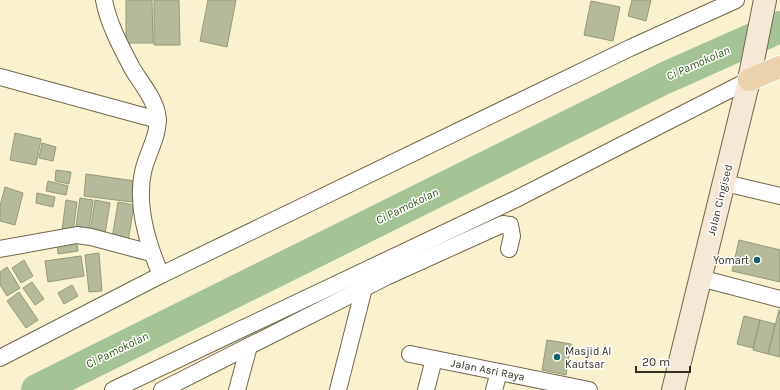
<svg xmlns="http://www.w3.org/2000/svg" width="780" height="390" viewBox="0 0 780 390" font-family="Karla,sans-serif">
<rect width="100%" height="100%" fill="#faf1cf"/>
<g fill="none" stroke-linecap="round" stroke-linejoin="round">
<polyline stroke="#a5c495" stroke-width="32" points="37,390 665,78 780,27"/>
</g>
<g fill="#b5bb9a" stroke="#949979">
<polygon points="126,0 152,0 153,43 126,43"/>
<polygon points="154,0 179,0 180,45 154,45"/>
<polygon points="208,0 236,0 227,47 200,41"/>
<polygon points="632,0 651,0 646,21 628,16"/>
<polygon points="591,1 620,7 613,41 584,35"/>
<polygon points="15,133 41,139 36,165 10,160"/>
<polygon points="42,143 56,147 53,161 39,158"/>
<polygon points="56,170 71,172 69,184 55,181"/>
<polygon points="86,174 135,181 132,202 84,196"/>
<polygon points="48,181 68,186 66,195 46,191"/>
<polygon points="5,187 23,193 15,225 0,221 0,206"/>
<polygon points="37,193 55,197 53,207 36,203"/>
<polygon points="80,198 93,200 89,229 76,226"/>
<polygon points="66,200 77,202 73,232 62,230"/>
<polygon points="95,200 110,203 105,234 90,232"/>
<polygon points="118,202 134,205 128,242 112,239"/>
<polygon points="76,239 78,251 58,254 57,241"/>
<polygon points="739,240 780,250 780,282 732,271"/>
<polygon points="99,253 102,291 89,292 85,255"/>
<polygon points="81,256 84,276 48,282 45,261"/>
<polygon points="24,260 33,276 21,283 12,268"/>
<polygon points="7,267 20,288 7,296 0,285 0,272"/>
<polygon points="32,282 44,299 35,305 23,288"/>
<polygon points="72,285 78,296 64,304 58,293"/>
<polygon points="19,292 38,320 26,328 7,301"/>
<polygon points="779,310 780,310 780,357 768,354"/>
<polygon points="744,316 760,320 753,348 737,344"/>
<polygon points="760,320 775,324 768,354 753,350"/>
<polygon points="547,340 571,344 566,375 542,370"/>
</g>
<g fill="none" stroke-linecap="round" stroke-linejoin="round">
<g stroke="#6f6749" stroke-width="18">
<g id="street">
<path d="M104,0c4,23 17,47 28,68 8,14 21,28 25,45 4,21 -10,39 -14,59 -7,33 5,73 18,103"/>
<polyline points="0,77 158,120"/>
<polyline points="725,183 780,196"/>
<polyline points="0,249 77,235 91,237 151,253"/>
<polyline points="700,278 780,299"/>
<polyline points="410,354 589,390"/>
<polyline points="0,358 161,275 630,48 736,0"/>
<polyline points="113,390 518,198 749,80"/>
<polyline points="162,390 386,277 503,224 510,225 512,236 509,249"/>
<polyline points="237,390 249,346"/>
<polyline points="338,390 364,288 360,282"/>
<polyline points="426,390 434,359"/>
<polyline points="494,390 499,372"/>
</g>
</g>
<g stroke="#6f6749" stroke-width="24">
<polyline id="secondary" points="673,390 749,80 765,0"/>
</g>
<g stroke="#fff" stroke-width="24">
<polyline id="primary" points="749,80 780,67"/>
</g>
<use href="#street" stroke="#fff" stroke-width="16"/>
<use href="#secondary" stroke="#f5e8d6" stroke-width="22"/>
<use href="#primary" stroke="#ecd1ad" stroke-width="22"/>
</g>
<g fill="#136363" stroke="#fff" stroke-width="1.5">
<circle cx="757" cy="260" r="4"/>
<circle cx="557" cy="357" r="4"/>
</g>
<g text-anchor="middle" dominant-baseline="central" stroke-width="3" stroke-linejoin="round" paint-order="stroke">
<g font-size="11" fill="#322f22" stroke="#fff">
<text transform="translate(720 200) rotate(-76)">Jalan Cingised</text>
<text transform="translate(488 370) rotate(11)">Jalan Asri Raya</text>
</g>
<g font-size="11" fill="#322f22" stroke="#fff" text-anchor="end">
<text x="749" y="260">Yomart</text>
<text x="565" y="351" text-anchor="start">Masjid Al<tspan x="565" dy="13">Kautsar</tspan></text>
</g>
<g font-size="12" font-style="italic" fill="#305616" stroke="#fff">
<text transform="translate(698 63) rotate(-24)">Ci Pamokolan</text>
<text transform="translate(407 206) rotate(-26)">Ci Pamokolan</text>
<text transform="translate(117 350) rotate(-26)">Ci Pamokolan</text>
</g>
</g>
<path d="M636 366v6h54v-6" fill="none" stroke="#322f22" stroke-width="2"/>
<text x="642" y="366" font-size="12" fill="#322f22" stroke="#ffffff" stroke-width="3" paint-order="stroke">20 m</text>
</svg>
